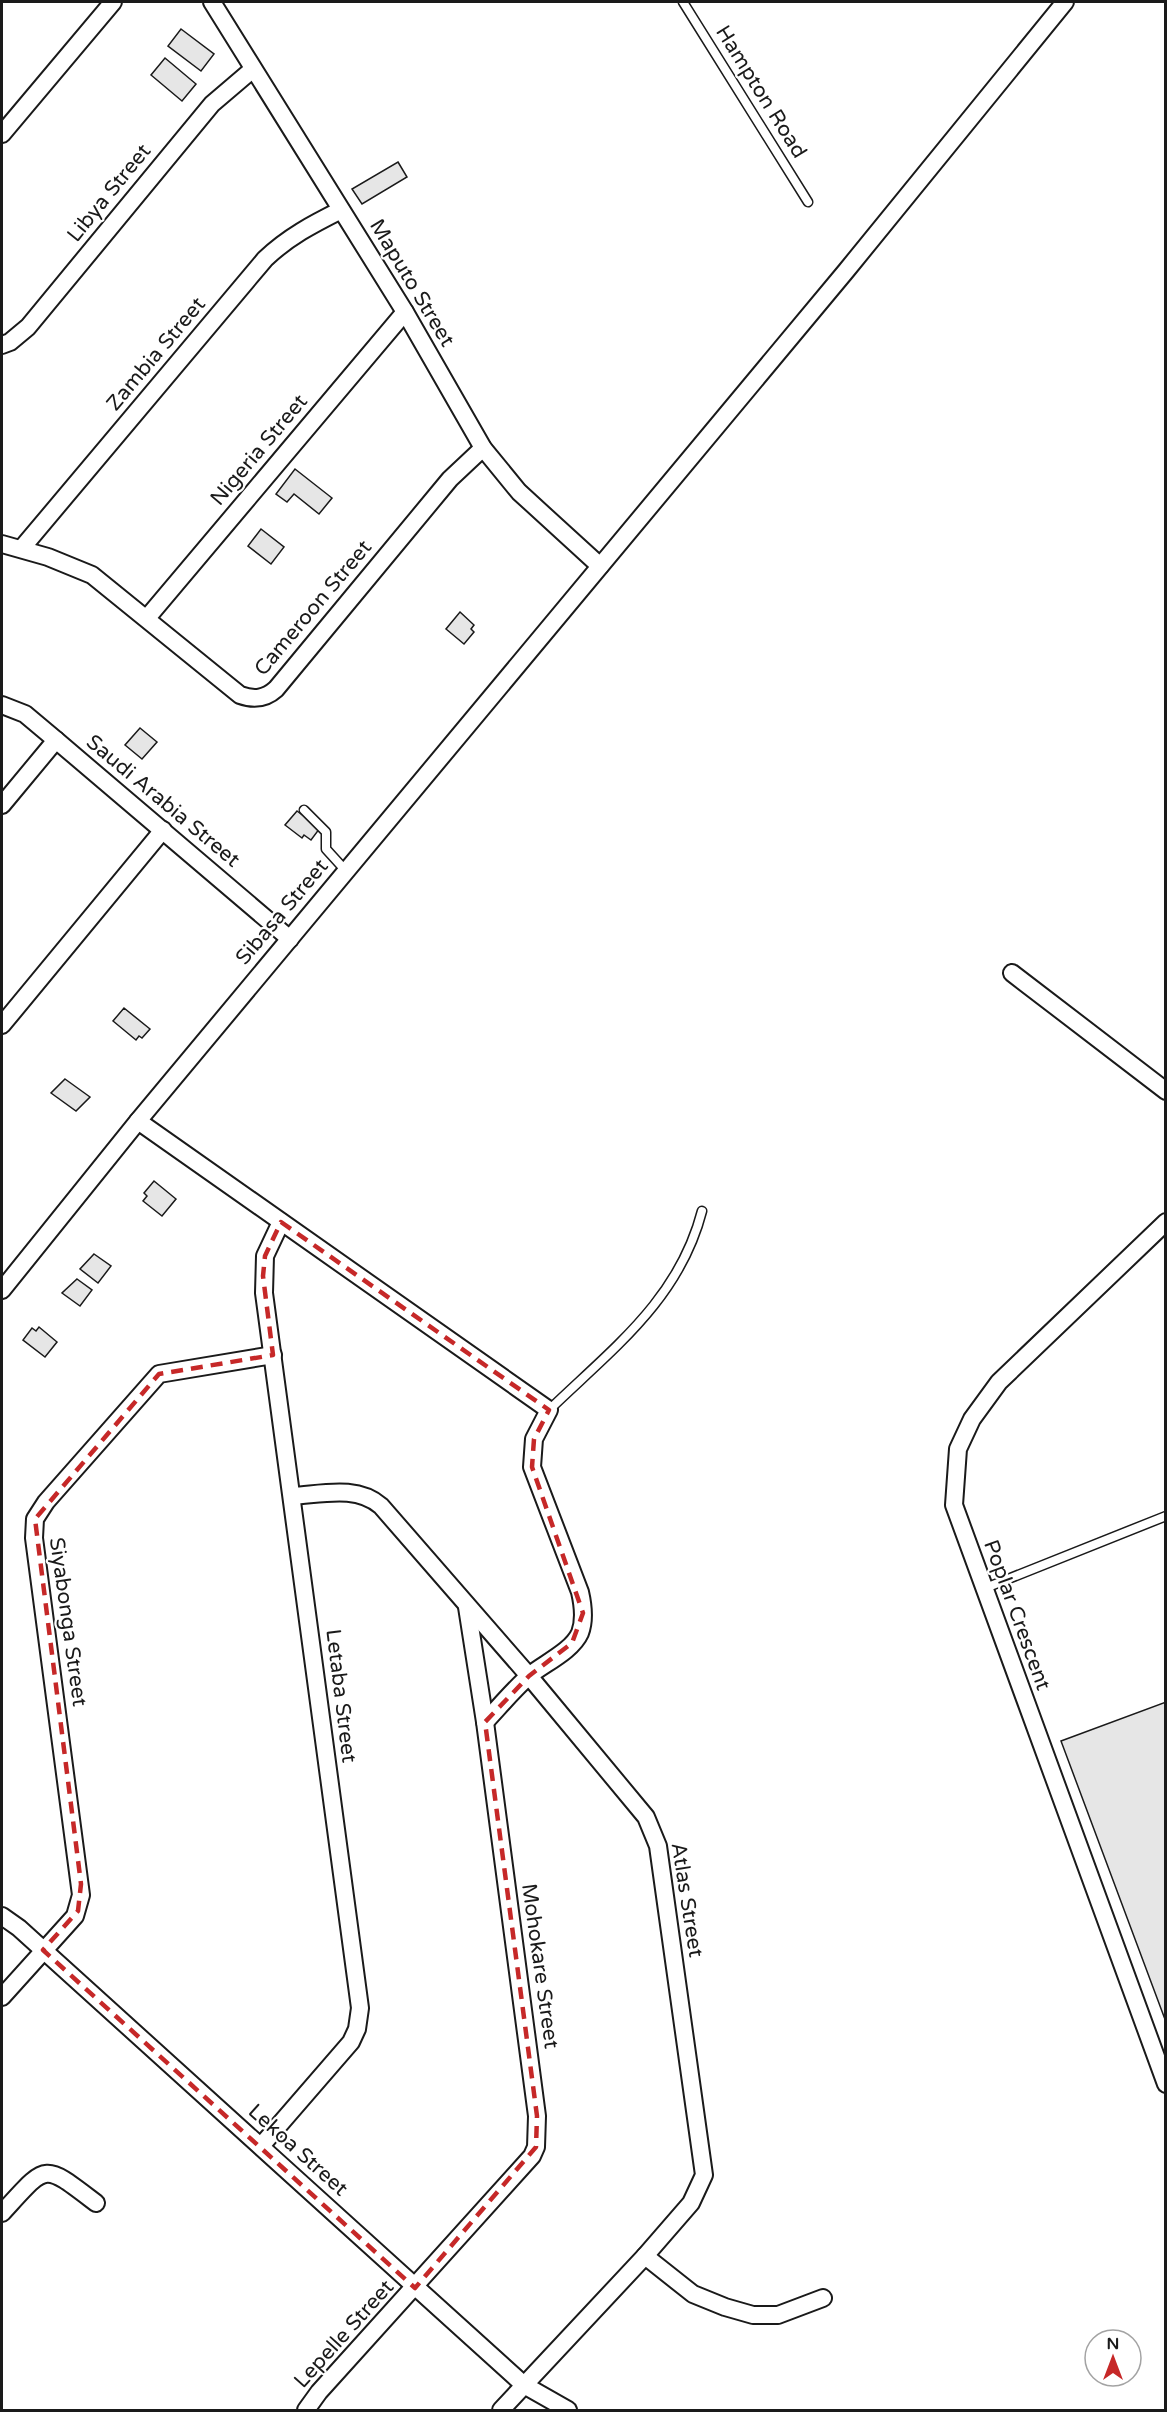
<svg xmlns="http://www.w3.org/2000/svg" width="1167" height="2412" viewBox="0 0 1167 2412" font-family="'Varela Round',sans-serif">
<rect width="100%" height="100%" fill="#fff"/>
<g fill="#e6e6e6" stroke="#1a1a1a" stroke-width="1.5">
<polygon points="181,29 214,54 201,71 168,46"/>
<polygon points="165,58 196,84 182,101 151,75"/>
<polygon points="398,162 407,177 362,204 352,189"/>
<polygon points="295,469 332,498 319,514 294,494 287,502 276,494"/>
<polygon points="261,529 284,547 271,564 248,546"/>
<polygon points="460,612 474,625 471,629 474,632 464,644 446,629"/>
<polygon points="140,728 157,742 142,759 125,745"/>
<polygon points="297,811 320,828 311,840 304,835 302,838 285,825"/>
<polygon points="124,1008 150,1029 142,1038 139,1036 136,1040 113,1021"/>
<polygon points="65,1079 90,1097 76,1111 51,1093"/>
<polygon points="154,1181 176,1199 162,1216 143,1201 147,1196 144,1193"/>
<polygon points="94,1254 111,1266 98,1283 80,1269"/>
<polygon points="77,1279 92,1290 80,1306 62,1293"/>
<polygon points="39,1327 57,1342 45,1357 23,1340 32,1328 36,1331"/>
<polygon points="1166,1702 1166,2022 1061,1741"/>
</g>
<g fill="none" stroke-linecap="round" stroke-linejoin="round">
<g stroke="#1a1a1a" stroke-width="11">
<g id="lane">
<polyline points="683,2 808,202"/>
<polyline points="304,810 326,832 326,849 346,871"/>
<path d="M549,1410c63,-61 130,-110 153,-199"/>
<polyline points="983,1589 1166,1516"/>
</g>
</g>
<g stroke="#1a1a1a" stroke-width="20">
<g id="street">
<polyline points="212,2 405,312 483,448 519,492 600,566"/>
<polyline points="2,134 113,2"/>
<polyline points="2,345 10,342 28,327 212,104 253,69"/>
<path d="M2,544l46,13 44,18 148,120c14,5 25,4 36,-6l174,-210 33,-31"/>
<path d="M22,548l243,-289c23,-22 48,-35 76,-49"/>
<polyline points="147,618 405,312"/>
<polyline points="2,705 25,714 56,740 290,939"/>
<polyline points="2,805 56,740"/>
<polyline points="1012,973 1166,1091"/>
<polyline points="2,1025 163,830"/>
<path d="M138,1121l411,289 -15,29 -2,28 48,125c3,13 5,28 0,41 -8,18 -35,30 -50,42 -16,14 -30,31 -45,47"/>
<polyline points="1166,1222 999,1382 972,1419 958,1449 954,1505 1166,2084"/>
<polyline points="2,1290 138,1121 846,271 1065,2"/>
<path d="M293,1496c30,-2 64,-11 88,10l148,170 117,141 12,29 46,329 -13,28 -46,53 -144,154"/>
<polyline points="2,1916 19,1928 524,2385 568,2410"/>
<polyline points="2,1997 75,1916 81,1895 34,1538 35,1519 46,1502 159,1374 273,1355"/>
<polyline points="261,2146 351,2042 357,2029 360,2008 264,1293 265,1256 281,1222"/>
<path d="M2,2213c46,-50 40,-51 94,-10"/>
<polyline points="645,2256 693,2294 725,2307 753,2315 778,2315 823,2298"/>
<polyline points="306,2410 319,2392 532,2156 536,2147 537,2116 485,1722 467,1607"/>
</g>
</g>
<use href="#lane" stroke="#fff" stroke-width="8"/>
<use href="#street" stroke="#fff" stroke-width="16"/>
</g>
<path fill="none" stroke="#c62828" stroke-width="4.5" stroke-dasharray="12 8" stroke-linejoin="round" d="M281,1222l268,188 -15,29 -2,28 51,146 -11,30 -43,33 -44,46 52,394 -1,31 -121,141 -372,-338 35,-39 3,-27 -46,-365 124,-145 114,-19 -10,-79 2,-20z"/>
<g text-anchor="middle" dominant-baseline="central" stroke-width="4.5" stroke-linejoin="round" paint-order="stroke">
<g font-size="21" fill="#1a1a1a" stroke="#fff">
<text transform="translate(761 92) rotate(58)">Hampton Road</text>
<text transform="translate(109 193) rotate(-51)">Libya Street</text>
<text transform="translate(412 283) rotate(59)">Maputo Street</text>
<text transform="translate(156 354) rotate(-50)">Zambia Street</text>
<text transform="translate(259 450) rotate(-50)">Nigeria Street</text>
<text transform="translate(313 608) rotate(-50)">Cameroon Street</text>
<text transform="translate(163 801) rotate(40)">Saudi Arabia Street</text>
<text transform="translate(282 912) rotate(-50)">Sibasa Street</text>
<text transform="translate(1017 1615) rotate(70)">Poplar Crescent</text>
<text transform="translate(68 1622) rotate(82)">Siyabonga Street</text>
<text transform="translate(341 1696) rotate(83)">Letaba Street</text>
<text transform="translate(687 1900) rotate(81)">Atlas Street</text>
<text transform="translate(540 1966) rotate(82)">Mohokare Street</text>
<text transform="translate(298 2150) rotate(42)">Lekoa Street</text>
<text transform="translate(344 2334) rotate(-48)">Lepelle Street</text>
</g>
</g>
<rect width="1167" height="2412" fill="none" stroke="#1a1a1a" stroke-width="6"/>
<g transform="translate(1113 2358)"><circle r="28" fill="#ffffff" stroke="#a3a3a3" stroke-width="1.5"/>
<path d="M0-4.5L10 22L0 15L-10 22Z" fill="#c62828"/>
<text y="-9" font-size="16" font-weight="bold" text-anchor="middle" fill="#1a1a1a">N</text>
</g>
</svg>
